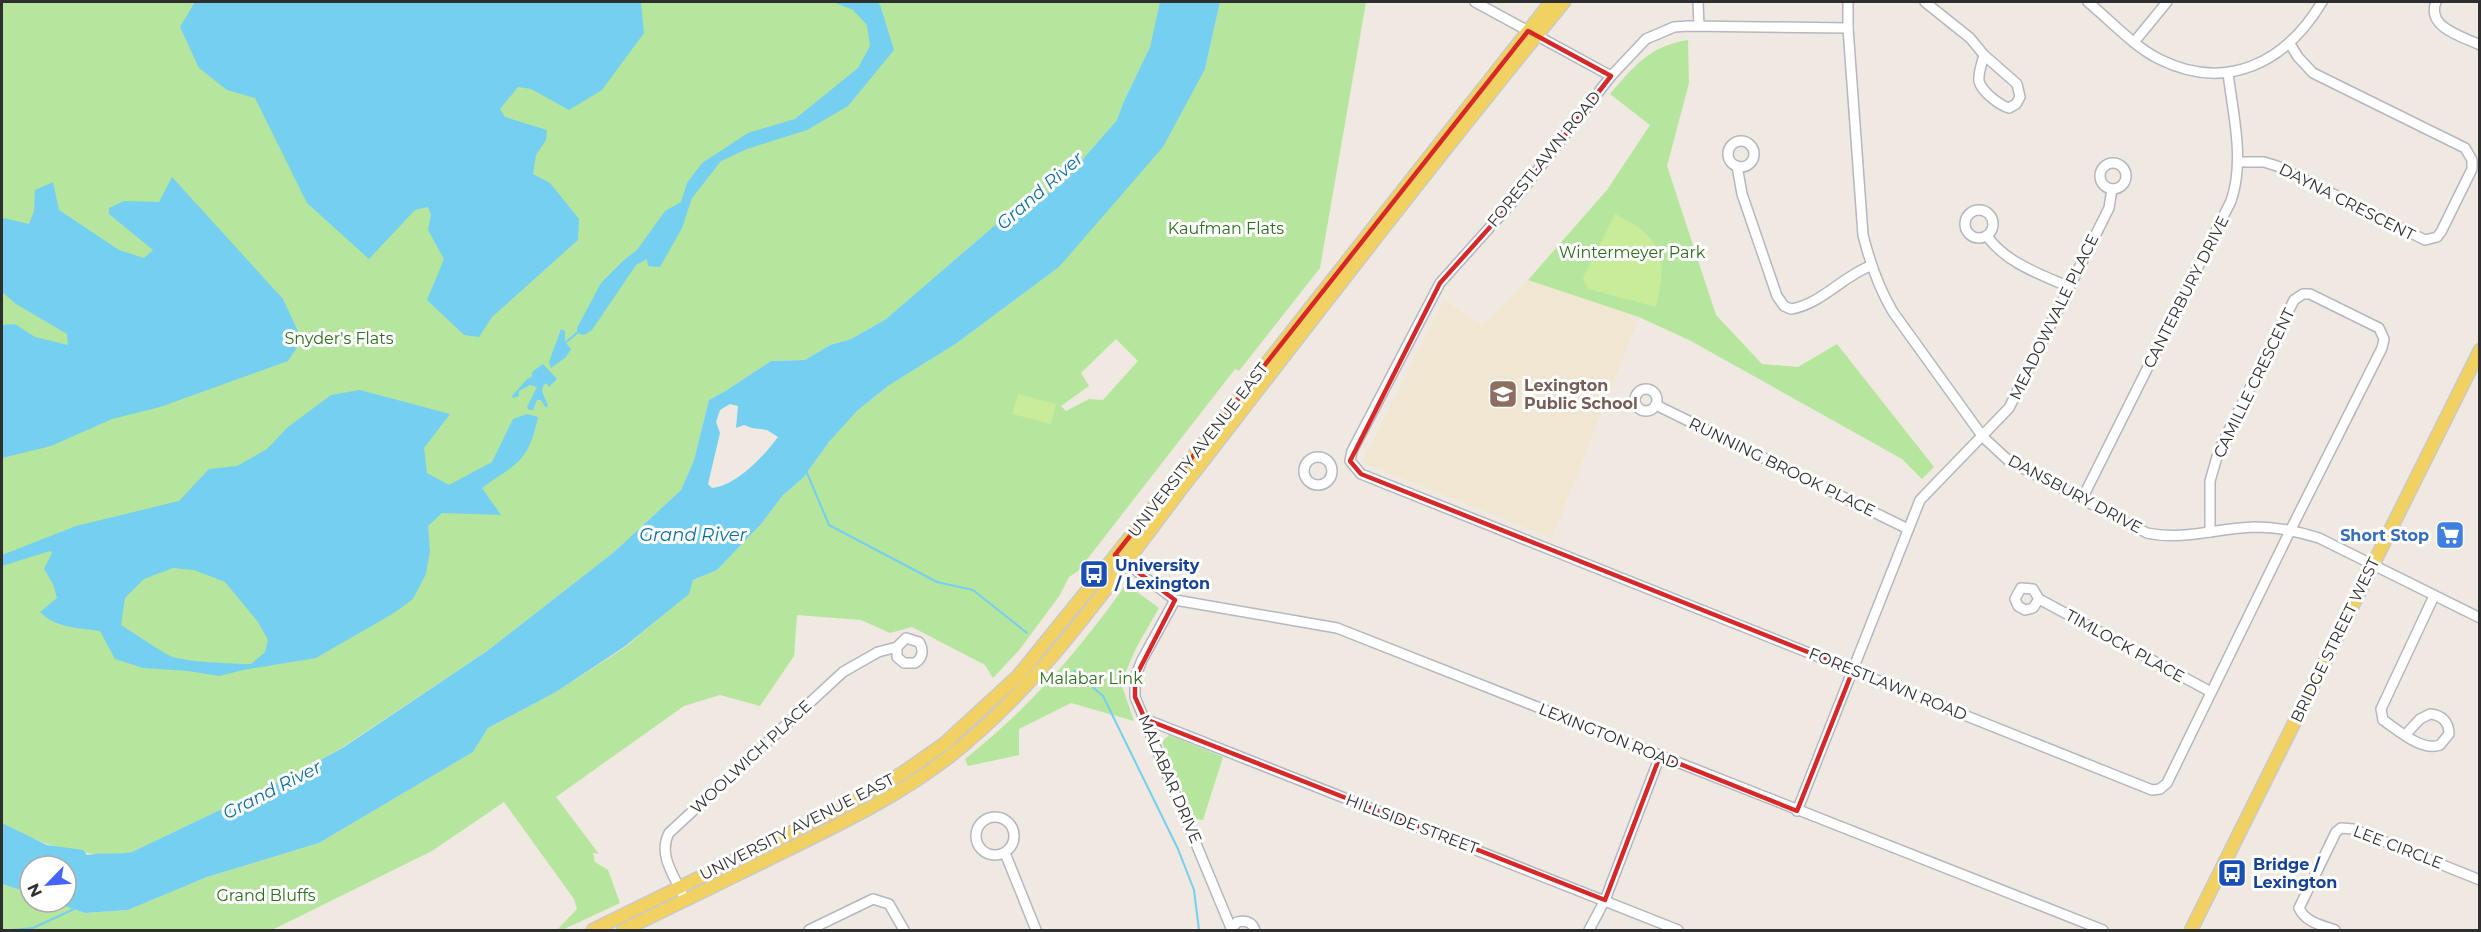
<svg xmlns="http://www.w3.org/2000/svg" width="2481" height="932" viewBox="0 0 2481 932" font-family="Montserrat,sans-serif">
<rect width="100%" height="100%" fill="#efe9e1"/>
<polygon fill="#f0e6d1" points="1528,280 1639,317 1552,538 1362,462 1444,300 1483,325"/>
<g fill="#b6e59e" fill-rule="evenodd">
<path d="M2,2h1158v3l-10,42 -27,56 -6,17 -55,63 -37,26 -31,17 -108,93 -35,20 -21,6 -25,15 -34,1 -44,29 -18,10 -15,60 -13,30 -67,62 -127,99 -144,96 -56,31 -155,74c-48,8 -88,-6 -130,-29z"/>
<path d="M1220,2h146l-46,266 -81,103 -4,-2 -157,202 -9,6 -9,18 -40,54 -27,29 -8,-13 -73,-38 -22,6 -29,-13 -64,-5 -3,41 -34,50 -40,-11 -36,11 -128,91 43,57 -6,-1 2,9 13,8 12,33 -58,27h-5l20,-21 -3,-10 -70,-97 -72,49 -160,79h-270v-46l28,9v9h24l31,11 43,-3 79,-33 112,-34 154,-91 15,-24 68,-36 68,-44 64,-54 5,-14 24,-10 45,-47 21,-28 20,-17 26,-36 29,-32 30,-24 69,-43 102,-76 146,-198zM1116,339l22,22 -35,39 -14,-1 -23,12 -5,-5 28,-20 -8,-13z"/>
<path d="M1688,40l1,43 -22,83 49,149 46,49 36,3 39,-23 97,123 -12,12 -20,-20 -211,-118 -52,-24 -111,-37 79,-90 43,-65 -40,-31c24,-28 40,-48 78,-54z"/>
<path d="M1129,586l30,22 -23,40 -15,35 13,38 -63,-18 -52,26v26l-51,11 -3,-7c62,-49 113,-107 159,-172z"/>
<polygon points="1169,735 1223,757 1203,820 1194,819 1162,742"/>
</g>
<g fill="#c9ec9a">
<path d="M1615,214c48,23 53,44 41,93l-68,-18 -5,-11z"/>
<polygon points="1018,394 1056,404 1051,424 1012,414"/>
</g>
<g fill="#75cff0" fill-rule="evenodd">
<polygon points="195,2 641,2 644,33 602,90 569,110 531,89 518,87 500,109 505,117 547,130 546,140 536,155 533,174 550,183 579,219 578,240 492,317 479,337 464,335 427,300 444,259 428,230 431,215 428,207 415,210 369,259 307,203 255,98 227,90 199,68 180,27"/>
<polygon points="833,2 877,2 880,5 894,50 848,106 807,130 747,149 721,161 692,198 682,228 660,267 648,266 647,259 636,265 592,330 584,335 577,333 577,328 601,283 624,260 637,250 665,211 681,202 687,183 702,163 748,133 795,119 858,68 870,46 867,25 853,10"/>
<path d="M1160,2h60l-15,67 -42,78 -104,120 -102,76 -69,43 -30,24 -29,32 -26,36 -20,17 -21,28 -45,47 -24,10 -4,14 -65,53 -68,45 -68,36 -15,24 -154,91 -112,34 -79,33 -43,3 -31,-11h12v-36h-36v27l-28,-9v-61l45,22 36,5 4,5c15,-3 29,0 45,-3l155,-74 57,-31 143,-96 127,-99 67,-62 13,-30 15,-60 18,-10 44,-29 34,-1 25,-15 21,-6 35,-20 108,-93 31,-17 37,-26 55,-63 6,-17 27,-56zM730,404l8,2 -2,22 8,-3 8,3 15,2 11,7c-14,19 -42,49 -66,51l-4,-4 12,-51 -4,-11 4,-12z"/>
<polygon points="172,177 283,299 302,340 288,361 160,407 112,419 51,446 2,458 2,325 15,324 35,337 68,345 67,334 16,304 2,292 2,220 4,218 29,224 34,211 35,190 53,182 59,210 119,250 144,258 153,250 109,214 109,208 124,201 159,202"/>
<polygon points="561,329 565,331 565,342 571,349 566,357 551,368 549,362"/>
<path d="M543,364l14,15 -8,8 -3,-4c-8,6 -1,14 2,22l-2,3 -5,-8h-4l-4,10h-4l-2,-3 10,-20 -7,-2 -11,6v5l-6,2 -1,-2 15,-17 5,-2v-5z"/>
<path d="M360,390l90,24 -26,34 3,25 22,12 43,-23 21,-43 14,-5 11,3c-10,46 -21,46 -56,71l19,27 -59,-2 -14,13 2,25 -4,23 -13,25 -19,14 -78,45 -73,12 -24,6 -31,-5 -45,-3 -28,-9 -15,-28c-20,-3 -45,-3 -60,-19l17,-14 -4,-14 -9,-15 8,-16 -2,-2 -48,15v-11l74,-29 103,-25 30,-32 28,-3 30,-17 21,-22 43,-32zM173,568l21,2 31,12 33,40 10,18 -3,12 -14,12c-15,0 -71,-2 -83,-9 -15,-9 -31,-20 -47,-30l4,-27 19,-19z"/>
</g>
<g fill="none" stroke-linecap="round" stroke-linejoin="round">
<g stroke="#75cff0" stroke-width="2">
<polyline points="565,343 577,333"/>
<polyline points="807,473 829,525 937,582 973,590 1027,633"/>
<polyline points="1074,671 1103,696 1178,849 1194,890 1199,930"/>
<polyline points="11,930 33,928 74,909"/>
</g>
<g stroke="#b4b7c1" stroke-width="12">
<g id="minor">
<polyline points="1475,2 1611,76"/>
<polyline points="1698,2 1699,26"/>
<path d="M1848,2v26l15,207c7,28 15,52 30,77l90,125 26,24 138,72c36,8 71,-5 107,-6 23,0 43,4 65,11l161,80"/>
<path d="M1925,2l45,36 14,17 33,29 3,13 -4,7 -7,4c-10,-3 -28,-17 -30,-27 -1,-8 3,-18 5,-26"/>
<path d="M2088,2c22,18 45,44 71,57 68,34 127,3 163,-57"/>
<path d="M2436,2c-10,25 25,34 44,43"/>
<polyline points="1848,28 1688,26 1674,27 1646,39 1611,76 1516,198 1440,283 1352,451 1350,461 1361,474 2152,790 2160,789 2167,783 2291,529 2382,348 2384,339 2379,328 2310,294 2303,294 2294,300 2219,450 2210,481 2210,532"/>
<polyline points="2135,41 2167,2"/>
<circle cx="1741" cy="154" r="13"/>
<polyline points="2238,162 2264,162 2277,166 2425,240 2437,237 2441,232 2472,169 2472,160 2465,148 2313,73 2298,57 2290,44"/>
<circle cx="2113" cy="176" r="13"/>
<path d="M1737,166l5,28 35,102 7,10 7,3c30,-5 51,-32 79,-43"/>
<circle cx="1979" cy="224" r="14"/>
<path d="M1987,236c19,27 53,38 82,51"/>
<circle cx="1646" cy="400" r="11"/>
<polyline points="1656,405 1908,529"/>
<circle cx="1318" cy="471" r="14"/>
<path d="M2082,499l149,-298c14,-41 2,-86 -3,-128"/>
<polyline points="1115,555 1175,600 1337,628 2103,930"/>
<polyline points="2039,599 2033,608 2025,610 2018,606 2015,599 2021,588 2033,589 2039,599 2211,692"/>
<polyline points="1175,600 1142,660 1135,678 1135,697 1231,928"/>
<polyline points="1145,719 1678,930"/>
<path d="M2406,734l14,-15 10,-5c12,1 19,8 19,20l-9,11c-18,7 -42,-15 -57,-25l-2,-11 53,-113"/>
<polyline points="1797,811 1920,500 2009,408 2109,208 2112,189"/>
<circle cx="995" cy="836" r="19"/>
<polyline points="1005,853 1036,930"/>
<path d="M682,893c-9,-19 -24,-39 -13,-60l174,-161 35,-20 19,-5 9,-9 13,4c5,8 4,16 -4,21h-11l-7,-6v-10"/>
<polyline points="809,930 873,899 889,904 904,930"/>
<path d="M1231,930l6,-8c9,-2 15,0 18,8"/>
<polyline points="1589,930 1605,900 1660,756"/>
<path d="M2335,930c-14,-5 -30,-8 -36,-22l37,-76 5,-4 12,1 127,51"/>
</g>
</g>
<g stroke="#c9c9c9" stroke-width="15">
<g id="major">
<polyline points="593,930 851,803 904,772 944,744 1018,676 1108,565 1551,2"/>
<path d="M623,930c55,-26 109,-53 164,-80 57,-28 113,-55 163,-94 99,-78 166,-183 242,-281 123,-159 245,-318 372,-473"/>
<polyline points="2191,930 2480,350"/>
</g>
</g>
<use href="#minor" stroke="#fff" stroke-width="9"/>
<use href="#major" stroke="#f2d163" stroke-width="12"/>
</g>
<path fill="none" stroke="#d62828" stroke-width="4.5" stroke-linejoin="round" d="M1528,31l83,45 -95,122 -76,85 -90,178 11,13 492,196 -56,141 -137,-55 -55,144 -460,-181 -10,-22v-19l40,-78 -60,-45z"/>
<defs>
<g id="school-square" transform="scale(1.5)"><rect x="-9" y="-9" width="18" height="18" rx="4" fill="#8d6e63" stroke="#fff"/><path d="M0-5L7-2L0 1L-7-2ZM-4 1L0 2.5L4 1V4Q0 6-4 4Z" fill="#fff"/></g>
<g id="supermarket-square" transform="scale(1.5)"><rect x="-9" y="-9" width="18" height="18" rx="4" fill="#3f7fe0" stroke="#fff"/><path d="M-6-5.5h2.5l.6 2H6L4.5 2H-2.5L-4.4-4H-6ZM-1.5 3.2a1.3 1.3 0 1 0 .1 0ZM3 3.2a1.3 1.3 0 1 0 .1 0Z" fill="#fff"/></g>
<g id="bus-square" transform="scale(1.5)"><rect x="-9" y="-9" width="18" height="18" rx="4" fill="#1a4fb4" stroke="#fff"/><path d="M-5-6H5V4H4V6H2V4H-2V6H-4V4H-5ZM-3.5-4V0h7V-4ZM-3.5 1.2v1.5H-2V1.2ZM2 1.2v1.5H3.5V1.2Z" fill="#fff"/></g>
</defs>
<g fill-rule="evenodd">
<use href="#school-square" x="1503" y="394"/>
<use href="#supermarket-square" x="2450" y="535"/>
<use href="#bus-square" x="1094" y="574"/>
<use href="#bus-square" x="2232" y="873"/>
</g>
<g text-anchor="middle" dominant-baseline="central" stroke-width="6" stroke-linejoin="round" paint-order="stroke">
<g font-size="16" fill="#2e2e2e" stroke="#fff">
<text transform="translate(1544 159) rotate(-51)">FORESTLAWN ROAD</text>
<text transform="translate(2347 202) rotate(27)">DAYNA CRESCENT</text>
<text transform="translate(2186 292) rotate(-63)">CANTERBURY DRIVE</text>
<text transform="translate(2054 317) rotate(-64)">MEADOWVALE PLACE</text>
<text transform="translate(2254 383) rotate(-64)">CAMILLE CRESCENT</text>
<text transform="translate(1198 450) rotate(-52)">UNIVERSITY AVENUE EAST</text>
<text transform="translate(1782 467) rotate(26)">RUNNING BROOK PLACE</text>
<text transform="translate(2075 494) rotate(28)">DANSBURY DRIVE</text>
<text transform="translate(2335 640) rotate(-64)">BRIDGE STREET WEST</text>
<text transform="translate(2125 646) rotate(29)">TIMLOCK PLACE</text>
<text transform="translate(1888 684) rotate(22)">FORESTLAWN ROAD</text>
<text transform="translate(1609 736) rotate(22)">LEXINGTON ROAD</text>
<text transform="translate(751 757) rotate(-43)">WOOLWICH PLACE</text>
<text transform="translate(1170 779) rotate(67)">MALABAR DRIVE</text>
<text transform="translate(1412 824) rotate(21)">HILLSIDE STREET</text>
<text transform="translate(797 827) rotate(-27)">UNIVERSITY AVENUE EAST</text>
<text transform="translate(2398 847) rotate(21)">LEE CIRCLE</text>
</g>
<g font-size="16" fill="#2c6e1b" stroke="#fff">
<text x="1226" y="228">Kaufman Flats</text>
<text x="1632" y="252">Wintermeyer Park</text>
<text x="339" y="338">Snyder's Flats</text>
<text x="1091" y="678">Malabar Link</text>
<text x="266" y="895">Grand Bluffs</text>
</g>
<g font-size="16" font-weight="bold" fill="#785e54" stroke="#fff" text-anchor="start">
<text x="1524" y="385">Lexington<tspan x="1524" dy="18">Public School</tspan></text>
</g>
<g font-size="16" font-weight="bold" fill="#366cbe" stroke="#fff" text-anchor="end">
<text x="2429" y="535">Short Stop</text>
</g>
<g font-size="16" font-weight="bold" fill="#164399" stroke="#fff" text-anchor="start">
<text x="1115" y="565">University<tspan x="1115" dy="18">/ Lexington</tspan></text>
<text x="2253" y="864">Bridge /<tspan x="2253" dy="18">Lexington</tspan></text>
</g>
<g font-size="18" font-style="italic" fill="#0d6fa3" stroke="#fff">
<text transform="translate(1040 191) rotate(-41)">Grand River</text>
<text x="693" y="535">Grand River</text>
<text transform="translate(272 790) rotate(-27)">Grand River</text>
</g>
</g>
<rect width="2481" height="932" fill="none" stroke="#2e2e2e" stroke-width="6"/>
<g transform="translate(48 884) rotate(245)"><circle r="28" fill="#ffffff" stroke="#ababab" stroke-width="1.5"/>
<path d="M0-4.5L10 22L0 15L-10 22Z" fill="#4264fb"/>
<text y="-9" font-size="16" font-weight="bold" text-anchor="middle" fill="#2e2e2e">N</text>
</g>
</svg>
